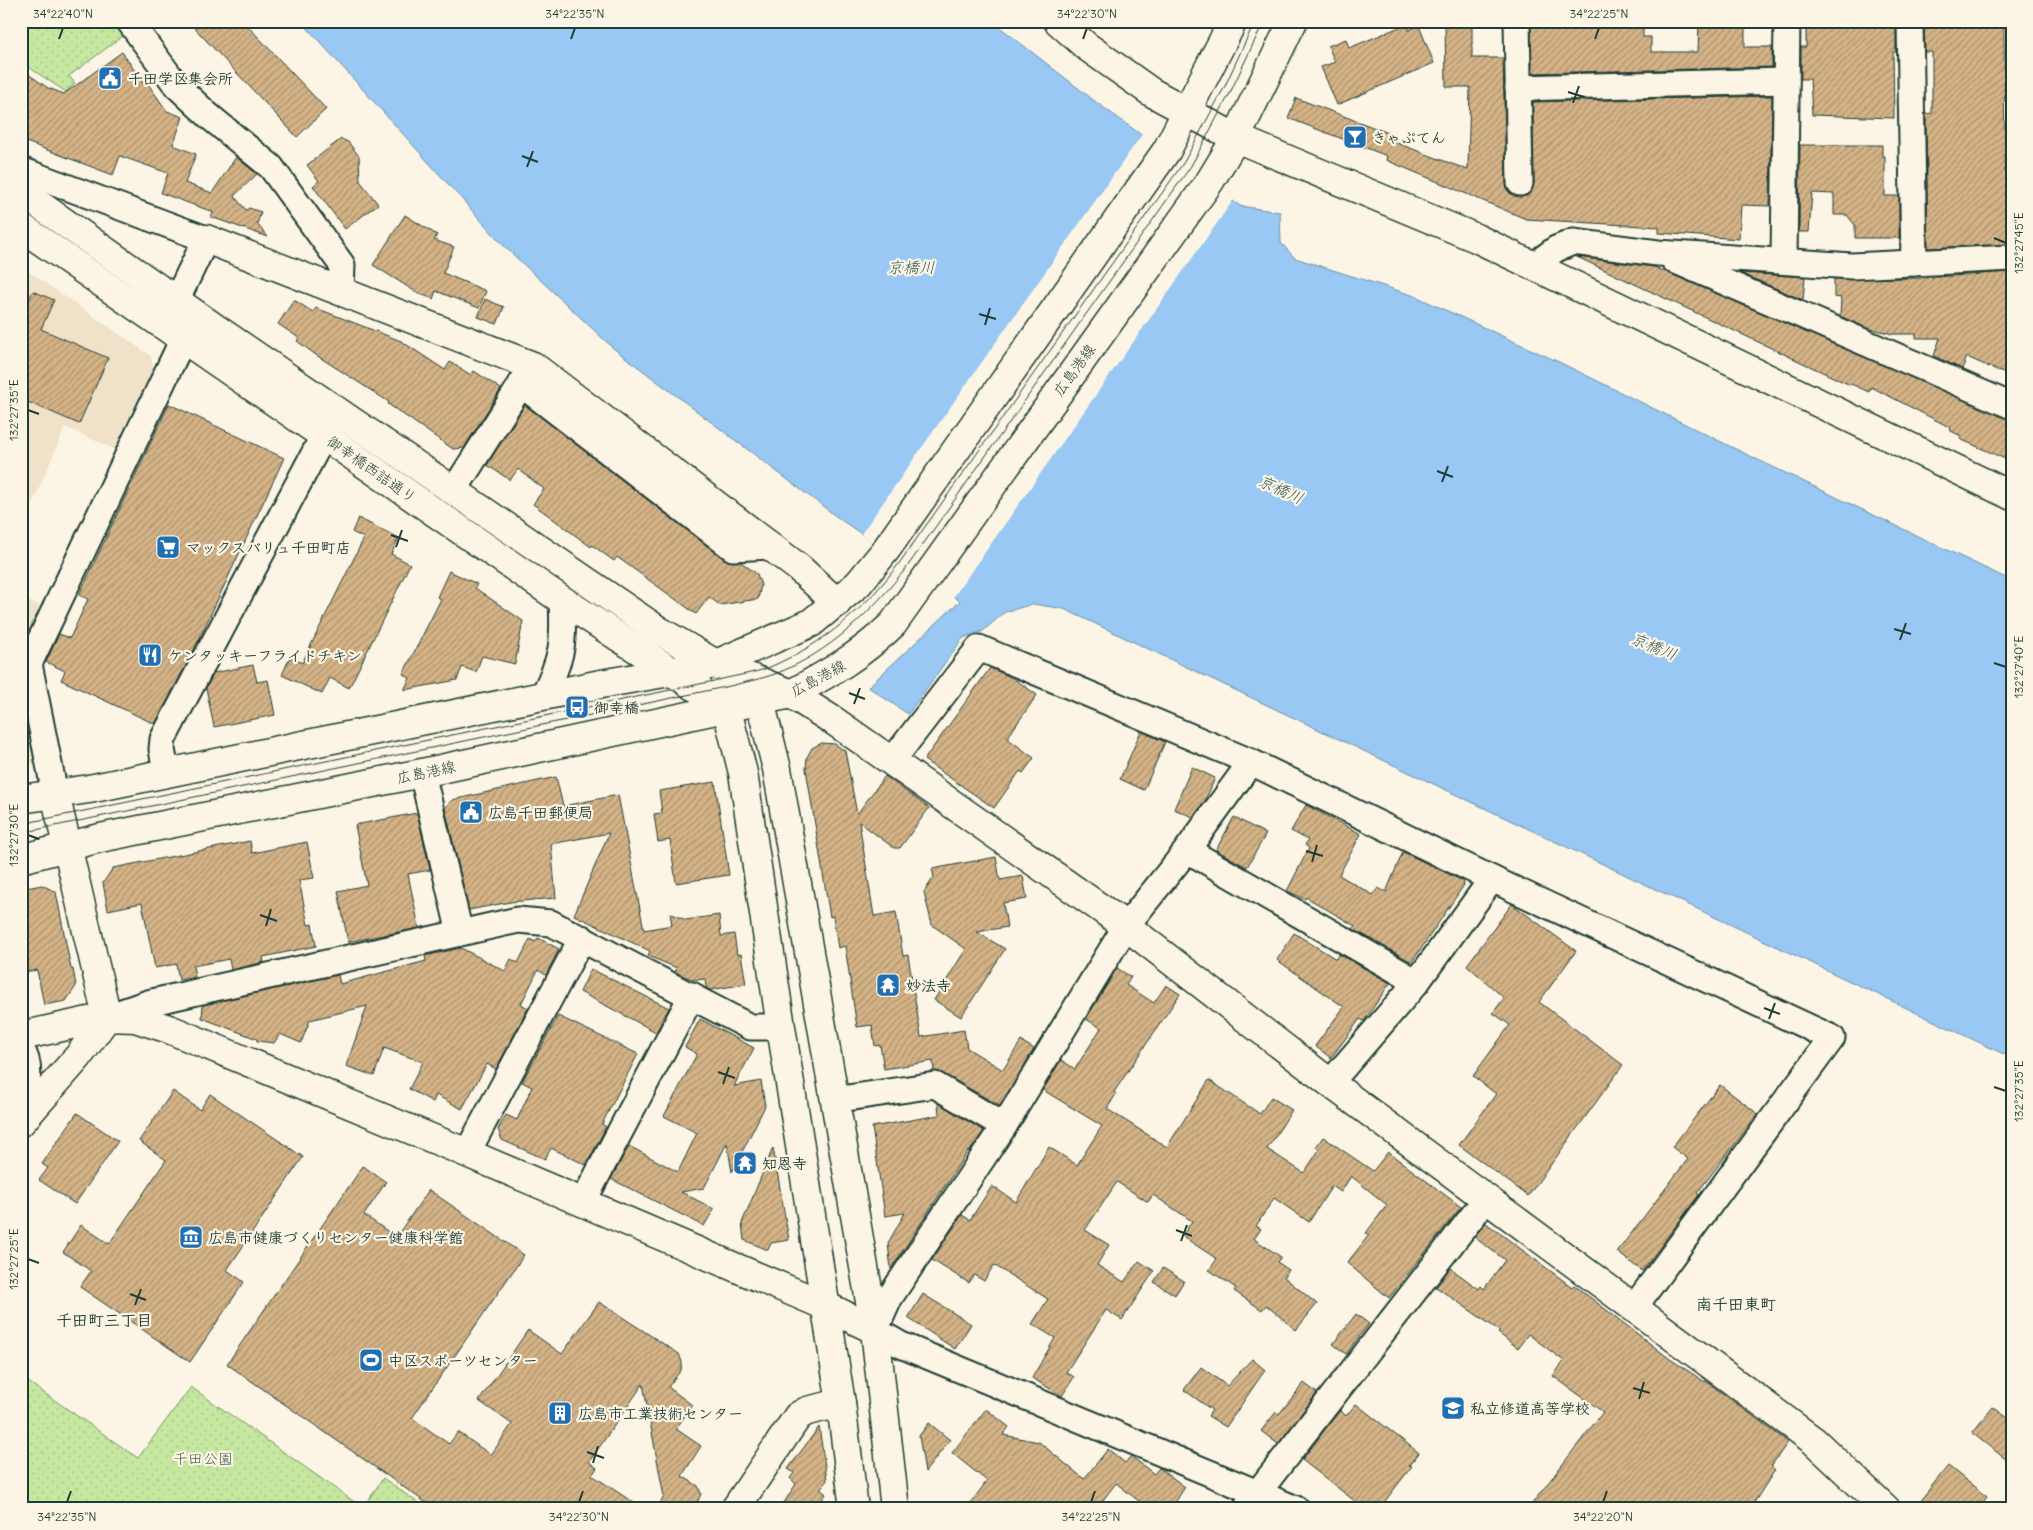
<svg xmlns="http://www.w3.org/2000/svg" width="2033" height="1530" viewBox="0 0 2033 1530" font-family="Delius,'Klee One',sans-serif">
<defs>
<pattern id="grass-dots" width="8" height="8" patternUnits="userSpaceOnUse" patternTransform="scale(1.25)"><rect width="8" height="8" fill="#c6e7a0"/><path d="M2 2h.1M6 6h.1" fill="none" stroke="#aac78a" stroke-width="1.8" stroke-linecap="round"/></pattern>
<pattern id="building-hatch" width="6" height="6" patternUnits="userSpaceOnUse" patternTransform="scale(1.25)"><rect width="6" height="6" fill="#d5b387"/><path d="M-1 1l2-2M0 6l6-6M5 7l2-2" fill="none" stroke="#ac936f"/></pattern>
</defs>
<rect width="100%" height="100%" fill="#fcf5e5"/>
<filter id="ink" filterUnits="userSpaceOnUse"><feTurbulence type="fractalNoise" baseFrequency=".02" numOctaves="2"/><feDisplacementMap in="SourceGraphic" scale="10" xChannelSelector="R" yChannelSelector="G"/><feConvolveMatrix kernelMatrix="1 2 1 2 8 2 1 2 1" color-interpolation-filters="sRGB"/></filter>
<g filter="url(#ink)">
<g fill="#f0e1c9">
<polygon points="21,266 151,356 153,368 114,449 65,427 21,531"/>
<polygon points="21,598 40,606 21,649"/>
<polygon points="21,694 36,764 21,767"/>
</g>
<g fill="url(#grass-dots)" stroke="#72926a">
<polygon points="21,21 118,21 127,33 69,76 75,83 66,92 21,62"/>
<polygon points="21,1377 138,1458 191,1387 363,1508 383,1478 427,1509 21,1509"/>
</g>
<polygon fill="#98c8f3" stroke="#6890a7" points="301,21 992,21 1096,102 1240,206 1280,212 1281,243 1295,258 1415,296 1561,363 1752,457 2012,581 2012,1058 1064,609 1033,604 1005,612 983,631 963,638 908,714 868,687 960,601 841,520 613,348 504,246"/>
<polygon fill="#fcf5e5" points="1143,133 1234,199 952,599 861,534"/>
<g fill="url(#building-hatch)" stroke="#1f3d34">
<polygon points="188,21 243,21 326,109 297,137"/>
<polygon points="1445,21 1472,21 1472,58 1503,58 1506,183 1507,190 1513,195 1520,197 1527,196 1532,190 1534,183 1533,102 1772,96 1770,206 1741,205 1739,239 1659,233 1659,227 1526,219 1386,160 1387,156 1288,118 1296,98 1391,134 1389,140 1468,170 1470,87 1446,87"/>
<polygon points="1806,21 1896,21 1896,52 1893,52 1894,118 1812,115 1810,79 1801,79 1801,47 1806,47"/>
<polygon points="1924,21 2004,21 2005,172 2008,172 2009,223 2012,223 2012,244 1928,248 1926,114 1932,113 1932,52 1925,52"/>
<polygon points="1745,22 1745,47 1772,47 1772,67 1532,73 1531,26 1643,28 1643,37 1651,37 1651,52 1698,52 1699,23"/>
<polygon points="1407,24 1409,30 1419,26 1434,63 1337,105 1321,67 1335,62 1328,46 1346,39 1349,48"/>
<polygon points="122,52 145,86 148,84 167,111 183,117 173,145 196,154 185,183 212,193 236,157 257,174 234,196 246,210 249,208 261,212 257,224 268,237 211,217 213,212 161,193 168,173 120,156 113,175 21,140 21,69 48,88 64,94"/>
<polygon points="341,139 348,142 359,156 360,181 378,204 345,229 313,186 319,181 307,165"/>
<polygon points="1800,145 1882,145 1882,156 1885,156 1885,196 1899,196 1899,238 1855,238 1855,225 1847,215 1834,215 1834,194 1812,193 1809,232 1799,232"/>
<polygon points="405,215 437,235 434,240 454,247 443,273 486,291 479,308 436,291 433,299 416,292 373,265"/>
<polygon points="1577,257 1654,267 2012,420 2012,462 1960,439 1961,436 1949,430 1951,428 1889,396 1871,387 1869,392 1851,384 1850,385"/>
<polygon points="2012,272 2012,377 1967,357 1962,369 1934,356 1940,338 1916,338 1916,334 1893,334 1867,328 1840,316 1841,298 1834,297 1834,279 1920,278"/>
<polygon points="1740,273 1805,277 1803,300"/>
<polygon points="33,291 54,300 41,329 108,358 79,424 21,399 21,317"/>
<polygon points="485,299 504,307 497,324 478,317"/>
<polygon points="294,300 313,312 316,308 401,341 445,370 450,362 471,375 474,371 501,389 464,448 453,449 388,404 389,402 316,355 297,341 299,338 278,324"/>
<polygon points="169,404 284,458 194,650 155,724 61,680 65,671 46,662 59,634 70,638 88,599 79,595"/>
<polygon points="525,405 724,559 741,562 757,574 761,585 758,599 720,605 709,597 696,614 617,557 614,561 592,545 591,547 533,504 544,489 518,469 510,480 487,465"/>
<polygon points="358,518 399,538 391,554 410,564 349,688 330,678 322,694 282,675 290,657 302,663 364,538 352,532"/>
<polygon points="449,571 477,584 475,588 523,621 515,664 482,656 476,672 462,667 457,680 404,690 410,678 403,674 441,599 437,597"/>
<polygon points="253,665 257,682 268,680 275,715 214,727 206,688 214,673"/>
<polygon points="990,668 1013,678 1037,695 1007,738 1034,758 1023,773 1020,771 994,808 924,760"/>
<polygon points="1141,731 1165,742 1144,790 1120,779"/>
<polygon points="822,743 835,744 845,751 857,814 885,776 929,808 900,848 894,848 859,822 874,916 896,912 903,956 908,955 921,1037 964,1030 967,1048 1003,1070 1021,1041 1034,1049 1000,1106 942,1073 934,1071 933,1061 884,1069 880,1045 875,1046 872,1025 857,1027 845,946 838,948 833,916 830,917 806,769 807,757 812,748"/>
<polygon points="1192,767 1215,778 1205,801 1193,817 1174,809"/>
<polygon points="556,777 563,806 618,795 644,930 672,925 670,913 686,920 719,915 721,936 734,934 737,955 741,954 746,984 710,990 706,988 705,979 694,980 684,976 675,972 677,968 648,956 650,951 574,915 609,833 551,844 556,898 510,902 469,910 445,808 452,800"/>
<polygon points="715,782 729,875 676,883 670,840 658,842 654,814 662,813 659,791"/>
<polygon points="1306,805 1361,834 1339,875 1373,895 1378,888 1386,892 1403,852 1463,881 1464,885 1412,962 1353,929 1355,926 1306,897 1305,899 1287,891 1309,848 1305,845 1308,840 1291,831"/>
<polygon points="417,813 430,870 408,874 419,928 348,942 338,891 367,885 355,825"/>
<polygon points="1234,817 1266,834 1247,867 1216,850"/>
<polygon points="250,841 252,853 307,842 314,878 299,880 308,925 312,924 316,946 263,957 264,962 231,970 229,959 193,966 195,977 179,980 176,964 155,968 142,903 108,910 103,883 113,868"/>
<polygon points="996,857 1000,880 1023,876 1027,899 1003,903 1007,927 977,932 1005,949 961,1017 934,1000 966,949 932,925 924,892 934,877 932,869"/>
<polygon points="42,885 56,892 71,969 73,969 76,986 66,1001 44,1005 37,970 26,972 24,964 21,965 21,889"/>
<polygon points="1512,904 1576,951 1539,1002 1623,1065 1528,1196 1459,1145 1496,1094 1473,1076 1510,1025 1493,1013 1504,998 1467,965"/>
<polygon points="1294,933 1336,959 1339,954 1390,983 1364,1021 1360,1019 1331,1058 1315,1046 1344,1007 1277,960"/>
<polygon points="538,938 559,949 546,975 538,970 521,1004 528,1008 496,1069 487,1064 462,1109 436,1095 433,1102 409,1089 423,1062 384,1048 374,1076 346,1066 367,1006 310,1020 301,1043 280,1034 274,1043 257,1041 257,1039 202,1018 203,1005 338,975 340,984 426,961 425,956 461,948 505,971 511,959 518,963 530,939 535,942"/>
<polygon points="1117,968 1131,977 1126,985 1154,1003 1166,985 1180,994 1114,1092 1116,1094 1107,1109 1167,1147 1209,1080 1260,1114 1271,1097 1292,1110 1267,1149 1304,1173 1319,1150 1316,1147 1323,1137 1373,1171 1388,1152 1461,1207 1389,1298 1347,1263 1369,1235 1366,1233 1387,1205 1351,1176 1341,1192 1332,1186 1309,1222 1274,1198 1256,1226 1261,1229 1254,1239 1281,1257 1277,1262 1289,1270 1284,1277 1317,1304 1296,1330 1266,1305 1262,1310 1234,1291 1236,1288 1209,1270 1217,1259 1182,1236 1192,1221 1153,1195 1148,1202 1117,1182 1085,1230 1109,1245 1097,1265 1124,1282 1139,1261 1154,1271 1122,1320 1106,1310 1066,1372 1074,1377 1062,1396 1032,1378 1055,1338 1032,1324 1048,1299 994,1265 984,1281 974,1275 969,1283 932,1260 962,1215 970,1220 992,1186 1016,1202 1049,1147 1077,1165 1102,1126 1043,1090 1061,1060 1075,1069 1101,1028 1086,1019"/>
<polygon points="591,969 669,1008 656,1032 580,992"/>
<polygon points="558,1016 638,1054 602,1124 606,1127 586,1165 551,1148 545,1159 502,1140 498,1129 506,1115 517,1120 532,1087 522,1082"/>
<polygon points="700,1019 754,1048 734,1086 761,1081 765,1106 732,1172 727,1143 704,1188 681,1192 714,1209 704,1226 611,1179 629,1146 678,1172 697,1133 664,1116 697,1054 685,1047"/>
<polygon points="1720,1085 1758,1114 1697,1193 1699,1195 1642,1271 1617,1252 1688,1159 1672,1147"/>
<polygon points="173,1091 200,1110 210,1094 303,1157 227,1270 244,1282 190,1362 80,1287 91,1271 63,1252 81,1225 109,1244 166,1160 139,1141"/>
<polygon points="938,1103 984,1131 969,1152 968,1151 891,1269 888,1243 905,1213 885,1216 872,1127 939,1115"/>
<polygon points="77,1113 118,1141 75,1204 39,1180 48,1168 42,1164"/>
<polygon points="773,1148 789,1240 771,1243 768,1250 744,1240 742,1223"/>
<polygon points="363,1166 386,1182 364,1215 396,1237 429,1190 524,1255 412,1418 449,1444 458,1432 491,1455 512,1424 479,1401 528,1330 562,1354 599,1302 679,1354 682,1362 681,1370 668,1387 692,1405 676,1429 701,1446 682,1476 698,1486 701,1494 694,1509 656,1509 664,1497 643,1384 589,1462 597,1468 592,1475 643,1509 435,1509 227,1364"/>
<polygon points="1486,1223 1572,1287 1574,1285 1670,1359 1705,1382 1706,1381 1788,1442 1771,1466 1775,1470 1750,1509 1528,1509 1603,1412 1553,1376 1564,1361 1528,1334 1518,1348 1498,1333 1500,1331 1436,1287 1450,1268 1479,1289 1481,1286 1484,1289 1505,1260 1474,1237"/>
<polygon points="1163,1268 1184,1281 1175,1295 1154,1282"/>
<polygon points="923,1294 971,1324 955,1349 908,1318"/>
<polygon points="1356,1314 1369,1324 1346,1354 1333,1344"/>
<polygon points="1252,1359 1265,1370 1226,1427 1208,1416 1212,1410 1184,1390 1201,1367 1227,1386"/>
<polygon points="1304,1383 1317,1393 1278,1444 1261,1431 1276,1412 1279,1414"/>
<polygon points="1356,1404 1419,1453 1409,1465 1412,1466 1379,1509 1365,1509 1302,1460 1340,1410 1346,1416"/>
<polygon points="1993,1407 2012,1421 2012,1464 1972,1433"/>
<polygon points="986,1409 1009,1427 1003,1435 1039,1442 1084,1479 1108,1449 1125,1463 1131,1456 1154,1474 1159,1468 1161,1469 1185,1487 1171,1509 1149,1509 1116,1483 1096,1509 966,1509 987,1481 952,1453"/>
<polygon points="929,1423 950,1440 925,1472 919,1436"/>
<polygon points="819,1427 827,1480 820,1489 826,1494 815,1509 780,1509 796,1484 790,1478 794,1473 788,1469"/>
<polygon points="1948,1466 1987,1497 1978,1509 1928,1509 1919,1502"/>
</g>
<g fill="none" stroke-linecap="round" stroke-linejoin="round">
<g stroke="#1f3d34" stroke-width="29">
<g id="street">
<polyline points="129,21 177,86 209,116 271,167 342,265 341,291"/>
<polyline points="1517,21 1520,183"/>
<polyline points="1910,21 1914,263"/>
<polyline points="1518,88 1786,81"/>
<polyline points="21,170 206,239 176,301 183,339 29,664 55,794"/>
<polyline points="1674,260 2012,406"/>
<polyline points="1784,261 1787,21"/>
<polyline points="1533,266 1556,249 1573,242 1658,253 1852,266 2012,258"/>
<polyline points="521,384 733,548 770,546"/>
<polyline points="453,492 529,372"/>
<path d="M543,696c20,-39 21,-53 19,-96"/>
<polyline points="892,761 979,648 1251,762 1492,879 1832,1038 1633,1309"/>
<polyline points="1251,762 1187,850 1126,926 1004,1126 890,1297 875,1330 901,1345 1296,1509"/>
<polyline points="166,772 162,749 163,739 333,418"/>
<polyline points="422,773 460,933"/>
<polyline points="1187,850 1417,982"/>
<polyline points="110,1016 148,1003 518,920 551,923 750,1027 781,1027"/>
<path d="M21,1049c10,14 8,36 0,50"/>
<polyline points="1330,1083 1417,982 1492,879"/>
<polyline points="834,1100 935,1085 1004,1126"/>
<polyline points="467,1153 582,938"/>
<polyline points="583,1202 692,995"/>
<polyline points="1245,1509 1486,1199"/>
</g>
</g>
<g stroke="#1f3d34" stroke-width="31">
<g id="secondary">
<polyline points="1058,21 1086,46 1151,92 1236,138 1476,238 2012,496"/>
<polyline points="21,192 215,328 658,630 716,664 791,694 834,721 1126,926 1330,1083 1814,1441 1886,1509"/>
<polyline points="21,227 562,600 726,707"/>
<polyline points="206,239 533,366 799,568 837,603"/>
<polyline points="746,689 760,701 777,769 875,1330 895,1509"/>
<polyline points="722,690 743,773 781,1027 841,1403 854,1509"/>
<polyline points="21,799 89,789 601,684 716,664 811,623 858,584 885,551 1167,150 1233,21"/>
<path d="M21,859l79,-21 322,-65 369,-79c40,-22 69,-38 102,-70l317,-443 26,-43 57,-117"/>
<polyline points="21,1036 107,1017 55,794"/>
<polyline points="21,1122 78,1057 107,1017 135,1018 169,1029 467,1153 826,1306 875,1330"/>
<polyline points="735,1509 798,1416 807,1411 841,1403"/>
</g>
</g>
<use href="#street" stroke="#fcf5e5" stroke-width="25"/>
<use href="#secondary" stroke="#fcf5e5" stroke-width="28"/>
<g stroke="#1f3d34" stroke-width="1">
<path d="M21,824l693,-143c18,-5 39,-7 56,-14 55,-24 95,-58 130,-105l284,-400 40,-74 31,-67"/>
<path d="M21,833l709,-147c15,-4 31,-7 45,-12 55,-21 96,-62 132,-107l284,-401 39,-73 34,-72"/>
</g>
</g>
</g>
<path fill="none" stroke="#1f3d34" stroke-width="2" d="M59,39l4,-11M571,39l4,-11M1083,39l4,-11M1595,39l4,-11M1568,92l16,5M1573,103l6,-17M522,156l16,6M527,167l6,-16M1994,238l12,5M979,314l17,5M985,325l5,-17M28,410l11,4M1437,471l16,6M1442,482l6,-16M391,535l17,6M396,547l6,-17M1894,629l17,5M1900,640l6,-17M1994,663l12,4M849,693l16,6M854,704l6,-16M28,835l11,4M1306,851l17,5M1312,862l5,-17M260,915l17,6M266,926l5,-17M1764,1008l16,6M1769,1019l6,-16M718,1072l17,6M723,1084l6,-17M1994,1087l12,4M1176,1230l16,6M1181,1241l6,-16M28,1259l11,4M130,1294l16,6M135,1305l6,-16M1633,1388l17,5M1639,1399l5,-17M587,1452l17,6M593,1463l5,-17M67,1502l4,-11M579,1502l4,-11M1091,1502l4,-11M1603,1502l4,-11"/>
<defs>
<g id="civic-square" transform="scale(1.25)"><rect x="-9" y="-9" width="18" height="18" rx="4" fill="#1f6fb2" stroke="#fcf5e5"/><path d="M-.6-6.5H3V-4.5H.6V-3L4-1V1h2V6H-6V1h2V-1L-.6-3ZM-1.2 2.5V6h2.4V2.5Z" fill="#fff"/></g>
<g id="bar-square" transform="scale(1.25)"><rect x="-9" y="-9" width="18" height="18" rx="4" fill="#1f6fb2" stroke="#fcf5e5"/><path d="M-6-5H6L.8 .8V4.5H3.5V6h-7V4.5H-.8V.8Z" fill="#fff"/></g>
<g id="supermarket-square" transform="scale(1.25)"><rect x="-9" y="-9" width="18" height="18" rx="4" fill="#1f6fb2" stroke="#fcf5e5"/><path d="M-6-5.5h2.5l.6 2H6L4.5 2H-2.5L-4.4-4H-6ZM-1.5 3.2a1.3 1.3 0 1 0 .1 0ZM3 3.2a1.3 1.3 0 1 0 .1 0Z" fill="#fff"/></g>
<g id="restaurant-square" transform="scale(1.25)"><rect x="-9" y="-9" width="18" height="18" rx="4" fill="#1f6fb2" stroke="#fcf5e5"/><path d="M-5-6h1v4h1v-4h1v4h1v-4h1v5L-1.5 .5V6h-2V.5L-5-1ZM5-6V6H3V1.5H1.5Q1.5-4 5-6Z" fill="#fff"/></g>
<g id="bus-square" transform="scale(1.25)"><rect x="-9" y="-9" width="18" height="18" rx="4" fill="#1f6fb2" stroke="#fcf5e5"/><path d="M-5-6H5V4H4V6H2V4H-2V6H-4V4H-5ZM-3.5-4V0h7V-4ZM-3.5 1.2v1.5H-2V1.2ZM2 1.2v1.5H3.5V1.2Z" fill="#fff"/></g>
<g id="temple-square" transform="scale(1.25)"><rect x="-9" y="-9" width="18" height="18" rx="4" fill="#1f6fb2" stroke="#fcf5e5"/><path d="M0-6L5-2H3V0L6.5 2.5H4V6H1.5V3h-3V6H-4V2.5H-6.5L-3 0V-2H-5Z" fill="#fff"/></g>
<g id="museum-square" transform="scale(1.25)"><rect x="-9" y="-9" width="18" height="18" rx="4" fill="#1f6fb2" stroke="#fcf5e5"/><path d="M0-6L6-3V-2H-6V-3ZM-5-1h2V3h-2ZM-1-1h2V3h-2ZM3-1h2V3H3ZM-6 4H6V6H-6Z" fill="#fff"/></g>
<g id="stadium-square" transform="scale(1.25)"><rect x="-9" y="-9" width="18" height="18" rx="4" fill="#1f6fb2" stroke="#fcf5e5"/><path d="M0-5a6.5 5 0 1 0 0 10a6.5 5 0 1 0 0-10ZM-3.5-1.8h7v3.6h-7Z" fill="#fff"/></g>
<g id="school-square" transform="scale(1.25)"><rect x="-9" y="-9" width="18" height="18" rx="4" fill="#1f6fb2" stroke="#fcf5e5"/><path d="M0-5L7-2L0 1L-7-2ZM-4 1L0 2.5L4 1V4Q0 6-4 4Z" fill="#fff"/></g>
<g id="building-square" transform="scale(1.25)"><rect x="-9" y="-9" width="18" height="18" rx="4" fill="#1f6fb2" stroke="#fcf5e5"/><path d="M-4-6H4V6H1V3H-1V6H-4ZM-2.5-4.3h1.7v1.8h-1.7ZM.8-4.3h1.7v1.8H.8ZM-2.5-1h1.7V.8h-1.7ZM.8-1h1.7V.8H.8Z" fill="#fff"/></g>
</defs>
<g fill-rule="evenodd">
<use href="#civic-square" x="110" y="78"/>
<use href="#bar-square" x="1355" y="137"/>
<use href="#supermarket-square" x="168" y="547"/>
<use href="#restaurant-square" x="150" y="655"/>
<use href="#bus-square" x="577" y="707"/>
<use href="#civic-square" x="471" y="812"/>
<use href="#temple-square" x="888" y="985"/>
<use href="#temple-square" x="745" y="1163"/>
<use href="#museum-square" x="191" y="1237"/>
<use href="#stadium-square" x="371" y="1360"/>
<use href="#school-square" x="1453" y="1408"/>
<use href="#building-square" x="560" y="1413"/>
</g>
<g text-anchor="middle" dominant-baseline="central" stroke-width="4.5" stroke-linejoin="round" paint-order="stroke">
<g font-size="15" font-weight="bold" fill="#1f3d34" stroke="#fcf5e5" text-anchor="start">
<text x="128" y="78">千田学区集会所</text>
<text x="1372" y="137">きゃぷてん</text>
<text x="186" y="547">マックスバリュ千田町店</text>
<text x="168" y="655">ケンタッキーフライドチキン</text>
<text x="594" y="707">御幸橋</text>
<text x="488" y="812">広島千田郵便局</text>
<text x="906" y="985">妙法寺</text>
<text x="762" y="1163">知恩寺</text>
<text x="208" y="1237">広島市健康づくりセンター健康科学館</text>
<text x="388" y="1360">中区スポーツセンター</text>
<text x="1470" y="1408">私立修道高等学校</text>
<text x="578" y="1413">広島市工業技術センター</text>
</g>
<g font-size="15" fill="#1f3d34" stroke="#fcf5e5">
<text transform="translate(1074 370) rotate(-54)">広島港線</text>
<text transform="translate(372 469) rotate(35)">御幸橋西詰通り</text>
<text transform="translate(818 678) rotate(-28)">広島港線</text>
<text transform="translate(426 772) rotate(-12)">広島港線</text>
</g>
<g font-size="15" fill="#405f4a" stroke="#fcf5e5">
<text x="203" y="1458">千田公園</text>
</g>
<g font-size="16" font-style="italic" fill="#37595a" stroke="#fcf5e5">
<text x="911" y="267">京橋川</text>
<text transform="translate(1281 489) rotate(24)">京橋川</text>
<text transform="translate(1654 646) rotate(22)">京橋川</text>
</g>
<g font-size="16" font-weight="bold" fill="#1f3d34" stroke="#fcf5e5">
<text x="1736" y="1304">南千田東町</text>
<text x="104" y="1320">千田町三丁目</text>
</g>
</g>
<rect width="2033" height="1530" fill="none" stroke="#fcf5e5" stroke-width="55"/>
<rect x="28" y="28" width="1978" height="1474" fill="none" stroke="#1f3d34" stroke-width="2"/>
<g font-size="12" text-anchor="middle" fill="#1f3d34">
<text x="63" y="18">34°22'40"N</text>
<text x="575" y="18">34°22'35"N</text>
<text x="1087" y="18">34°22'30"N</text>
<text x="1599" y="18">34°22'25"N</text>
<text transform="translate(2019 243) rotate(-90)" y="4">132°27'45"E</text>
<text transform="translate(14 410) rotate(-90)" y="4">132°27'35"E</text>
<text transform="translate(2019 667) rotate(-90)" y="4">132°27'40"E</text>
<text transform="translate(14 835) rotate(-90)" y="4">132°27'30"E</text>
<text transform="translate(2019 1091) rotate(-90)" y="4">132°27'35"E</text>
<text transform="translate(14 1259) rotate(-90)" y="4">132°27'25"E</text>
<text x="67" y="1521">34°22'35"N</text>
<text x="579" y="1521">34°22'30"N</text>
<text x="1091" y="1521">34°22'25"N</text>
<text x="1603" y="1521">34°22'20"N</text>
</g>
</svg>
